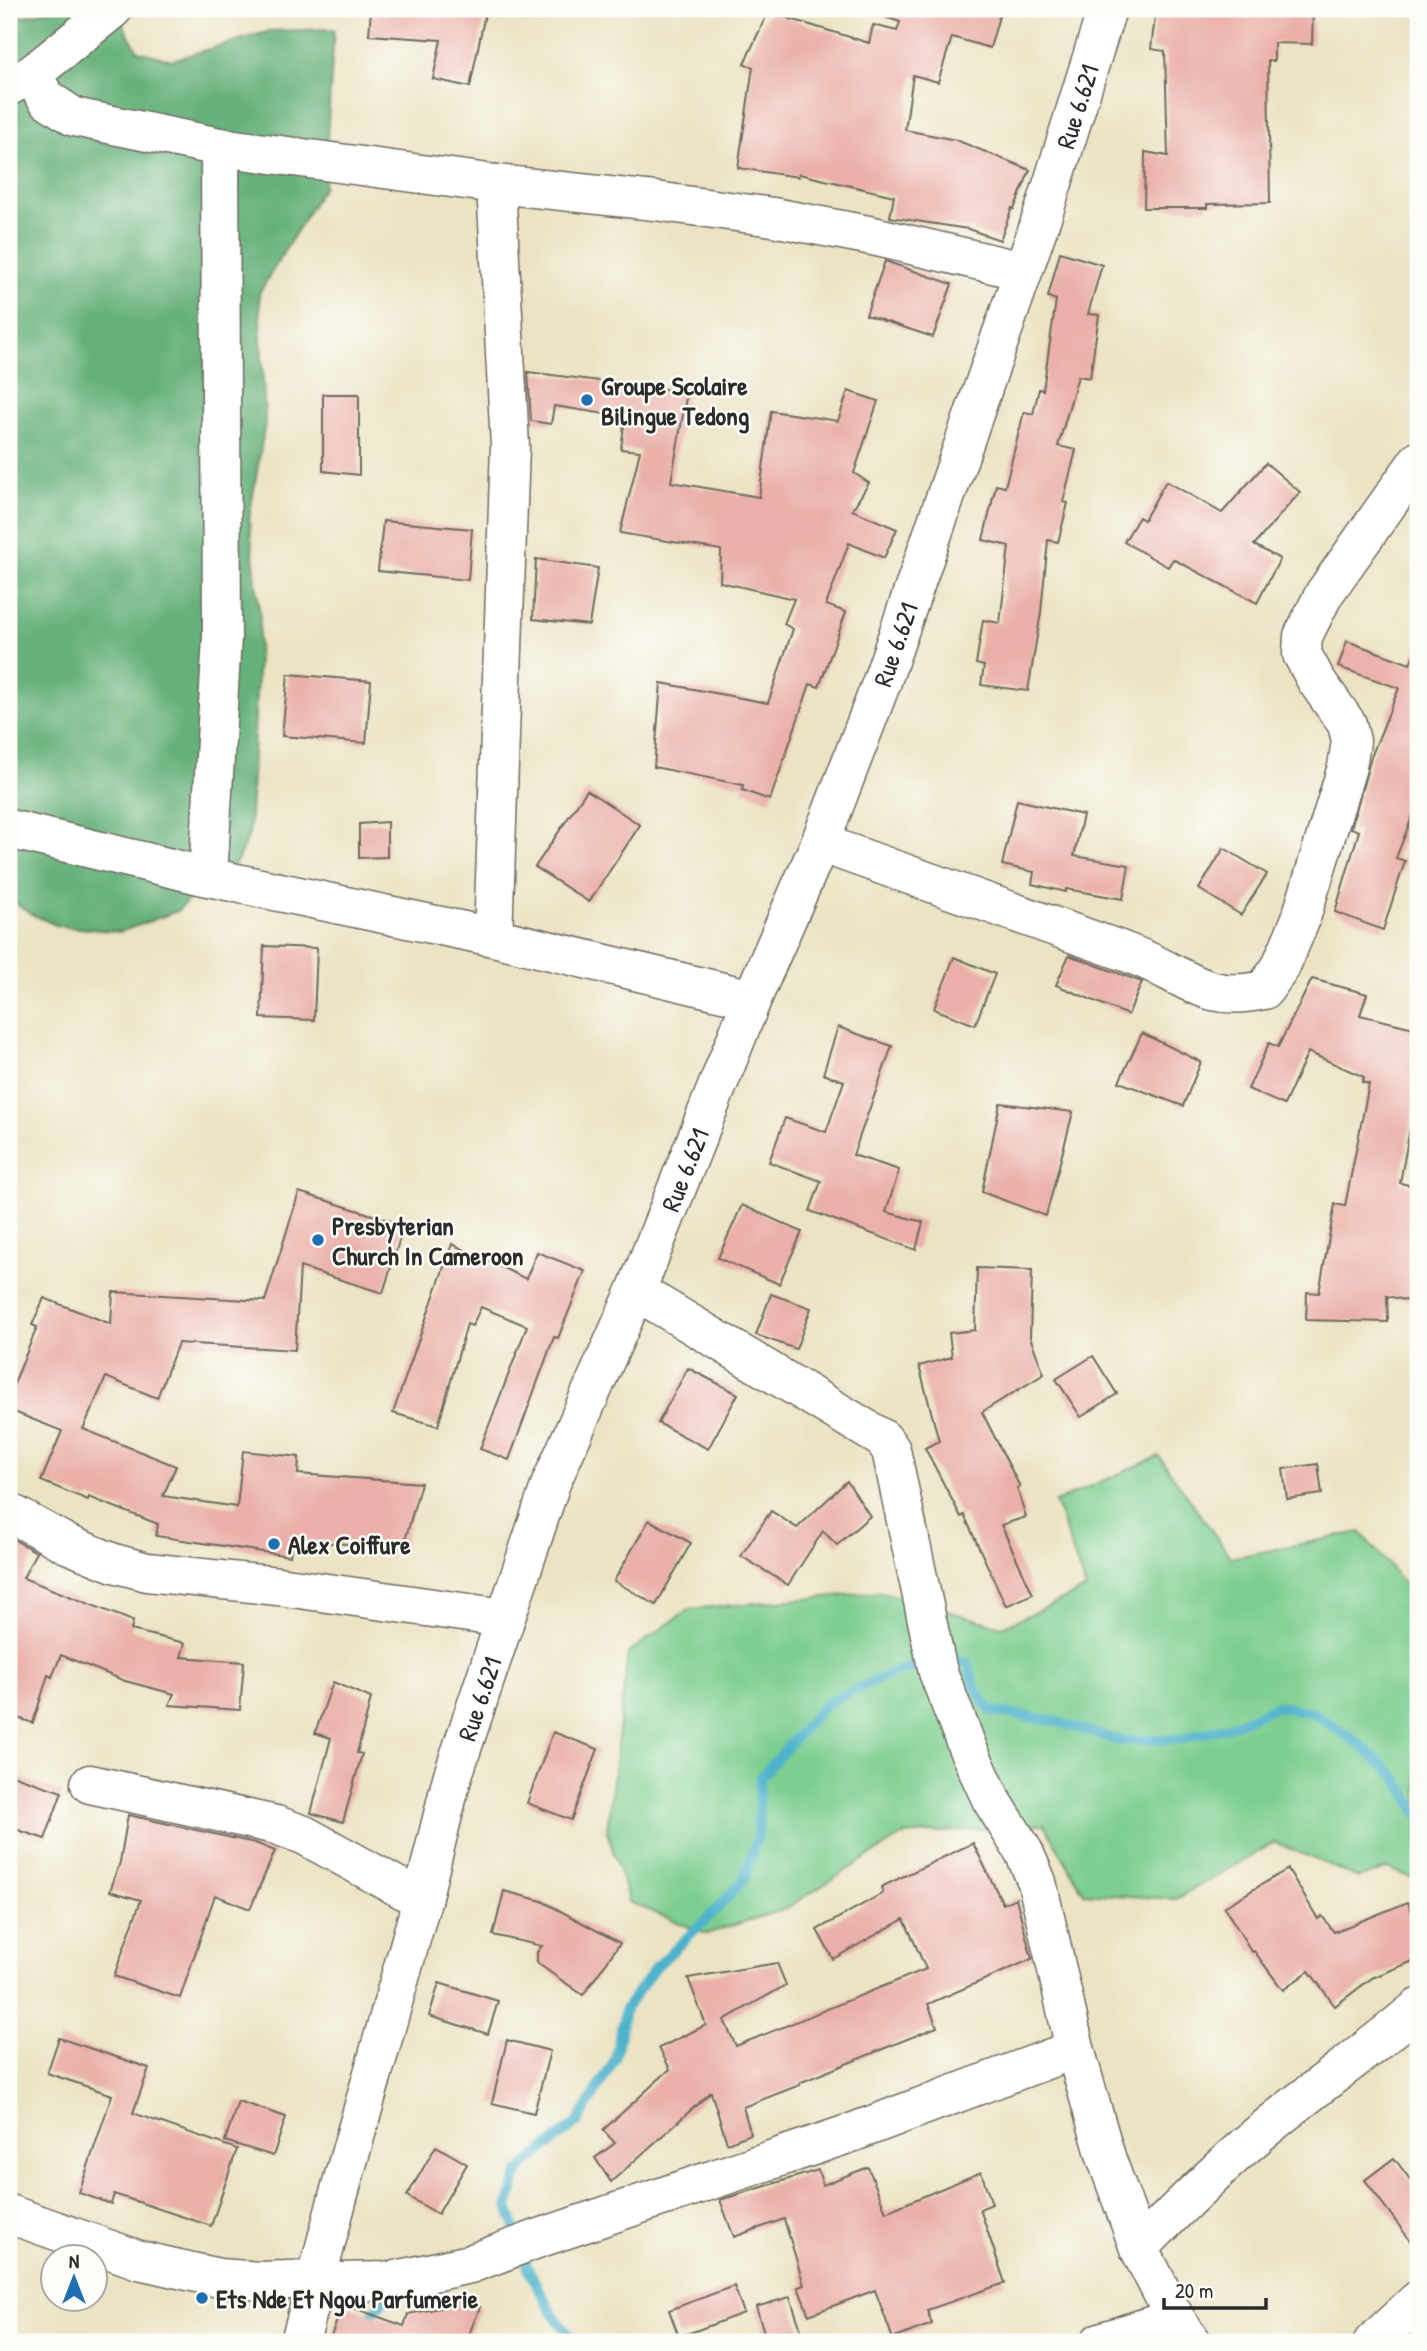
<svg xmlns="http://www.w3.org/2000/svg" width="1427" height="2351" viewBox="0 0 1427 2351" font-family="'Patrick Hand',sans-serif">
<rect width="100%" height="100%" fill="#fdfcf7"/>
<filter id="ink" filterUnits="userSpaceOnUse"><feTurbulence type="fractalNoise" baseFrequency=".0143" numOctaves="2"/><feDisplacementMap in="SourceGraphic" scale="14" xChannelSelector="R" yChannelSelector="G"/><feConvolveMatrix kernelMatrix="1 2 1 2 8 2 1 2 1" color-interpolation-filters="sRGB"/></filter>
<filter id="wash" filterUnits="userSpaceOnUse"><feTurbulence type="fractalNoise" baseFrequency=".00686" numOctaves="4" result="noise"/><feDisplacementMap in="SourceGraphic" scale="28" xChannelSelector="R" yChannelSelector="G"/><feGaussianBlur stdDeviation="1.57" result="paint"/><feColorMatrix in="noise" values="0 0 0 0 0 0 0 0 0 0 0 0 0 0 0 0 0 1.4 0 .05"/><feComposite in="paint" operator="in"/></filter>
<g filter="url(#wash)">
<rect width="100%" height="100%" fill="#ebe3c3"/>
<polygon fill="#7dce90" stroke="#547c5e" stroke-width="2" points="1159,1456 1231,1558 1360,1532 1418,1599 1418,1877 1411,1878 1389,1868 1358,1878 1275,1842 1176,1899 1084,1893 1044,1824 903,1835 785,1909 706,1934 629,1902 607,1831 628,1653 689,1609 882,1592 1002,1627 1086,1589 1055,1502"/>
<polygon fill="#66b17a" stroke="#486e52" stroke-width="2" points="55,9 114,9 138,51 172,60 270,31 334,29 324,186 259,293 265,423 249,519 260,616 249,835 236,863 208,877 178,911 120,932 58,926 31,914 9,898 9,20"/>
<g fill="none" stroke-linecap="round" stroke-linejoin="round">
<g stroke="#4db2cc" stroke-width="10">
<polyline points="350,2342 391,2291"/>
<polyline points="575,2342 553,2314 530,2273 508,2206 518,2174 527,2163 578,2122 615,2059 625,2009 654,1969 718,1908 744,1879 758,1835 760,1778 826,1703 894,1672 949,1658 968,1663 975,1689 991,1711 1055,1721 1120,1741 1182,1739 1231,1726 1277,1706 1312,1712 1360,1744 1396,1777 1418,1814"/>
</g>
</g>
<g id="blocks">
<g fill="#eab0a9">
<polygon points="371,9 486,9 470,87 433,79 441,40 369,35"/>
<polygon points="883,9 1001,9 990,48 952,37 938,82 913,75 905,130 956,140 1030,170 1014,209 1012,208 1000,240 968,229 890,217 894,196 799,174 798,177 738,168 753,67 744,64 768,12 869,43 873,25 897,31 900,22 882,16"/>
<polygon points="1156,9 1313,9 1312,44 1274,43 1274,61 1268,61 1270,203 1207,204 1207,208 1144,208 1145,152 1168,156 1165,51 1151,49"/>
<polygon points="1060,252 1102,265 1088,314 1099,315 1090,378 1078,376 1058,446 1076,450 1063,502 1068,503 1058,542 1048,540 1041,612 1028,691 981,685 984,666 976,664 983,620 1000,623 1009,546 983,540 996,485 1005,487 1024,412 1033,414 1039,389 1043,390 1056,300 1048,297"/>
<polygon points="885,261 952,284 933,337 866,315"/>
<polygon points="528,372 687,392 671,482 759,497 771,411 838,421 848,391 878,401 854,473 869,483 852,510 897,529 884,558 849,543 826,605 846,612 819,687 810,684 770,800 742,790 743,785 654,767 661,683 768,703 793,629 784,624 794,599 720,582 721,550 620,533 640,451 621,449 625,417 554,406 551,424 531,421"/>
<polygon points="323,394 359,394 359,475 323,471"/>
<polygon points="1266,463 1300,492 1254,545 1280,559 1257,603 1173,559 1168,567 1124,542 1139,517 1144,520 1166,481 1222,513"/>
<polygon points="383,521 472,529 468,580 378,571"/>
<polygon points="536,559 598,568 589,625 533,619"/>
<polygon points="1347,641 1410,664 1418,644 1418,802 1396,858 1405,861 1383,930 1335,912 1359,831 1351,828 1371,757 1399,688 1338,667"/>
<polygon points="288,674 371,681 366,743 282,736"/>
<polygon points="587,790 640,825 589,902 535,867"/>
<polygon points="1017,800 1083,815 1074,856 1129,865 1123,899 1066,889 1066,892 1032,884 1034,872 1002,865"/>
<polygon points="387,822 387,857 359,858 359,824"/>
<polygon points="1224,848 1267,874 1241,915 1199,889"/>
<polygon points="264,946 317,948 314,1020 261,1018"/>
<polygon points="1069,955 1142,982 1128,1015 1056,985"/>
<polygon points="954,957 995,974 975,1025 934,1009"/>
<polygon points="1312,979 1367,994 1360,1015 1418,1029 1418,1085 1400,1183 1418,1187 1418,1303 1387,1296 1388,1322 1306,1320 1307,1292 1319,1293 1335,1204 1345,1206 1369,1084 1362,1082 1364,1077 1308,1052 1284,1105 1248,1089 1269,1043 1278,1047"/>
<polygon points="838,1027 892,1046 853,1155 899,1170 886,1212 923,1222 916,1250 810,1211 821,1181 769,1162 785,1118 826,1132 844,1081 823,1074"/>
<polygon points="1142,1033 1201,1062 1183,1106 1119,1082"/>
<polygon points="1000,1103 1073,1112 1046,1216 982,1192"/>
<polygon points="299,1192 404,1225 383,1293 300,1267 295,1350 178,1343 157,1398 106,1377 83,1429 176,1466 163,1496 237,1507 243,1451 299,1457 298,1474 421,1483 403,1548 292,1540 290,1556 156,1536 158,1524 89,1497 88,1500 41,1481 62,1431 9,1410 9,1396 37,1327 32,1325 44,1298 111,1324 113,1292 265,1301"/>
<polygon points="742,1205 802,1232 779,1284 718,1258"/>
<polygon points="452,1244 526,1279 537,1252 585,1271 558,1338 554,1337 509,1460 480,1449 527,1326 481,1307 472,1326 467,1324 438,1426 393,1413"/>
<polygon points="977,1268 1032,1270 1030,1337 1044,1374 982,1412 1020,1487 1017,1488 1026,1517 1001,1525 1033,1594 1006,1606 964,1515 961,1517 925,1448 939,1441 919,1366 952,1357 949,1333 975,1330"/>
<polygon points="771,1294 811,1308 796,1349 756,1335"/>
<polygon points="1093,1356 1117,1394 1081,1417 1056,1379"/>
<polygon points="688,1368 738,1394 708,1449 658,1423"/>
<polygon points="1318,1464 1322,1494 1287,1499 1283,1469"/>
<polygon points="847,1481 870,1516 837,1545 823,1531 788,1585 741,1556 771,1511 797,1528"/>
<polygon points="649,1520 691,1543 656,1605 614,1581"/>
<polygon points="9,1537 36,1552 23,1578 133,1621 131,1630 185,1643 181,1657 244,1662 240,1710 169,1705 174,1694 125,1681 61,1655 52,1677 48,1675 33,1723 9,1715"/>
<polygon points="333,1682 371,1698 357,1753 362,1754 343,1822 311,1813 331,1738 315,1733"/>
<polygon points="553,1732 598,1749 571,1820 527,1803"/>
<polygon points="9,1774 62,1792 45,1839 9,1827"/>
<polygon points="128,1815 255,1843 275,1851 250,1909 215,1895 180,1998 114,1976 141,1900 110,1891 120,1862"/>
<polygon points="973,1843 1003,1904 1016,1898 1032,1959 928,2004 937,2027 799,2083 800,2085 743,2107 751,2134 727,2143 711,2092 611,2182 595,2158 615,2143 603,2130 670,2069 659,2048 706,2025 688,1978 777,1963 786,1985 724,2020 736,2046 926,1969 904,1919 833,1959 817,1930 883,1893 881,1887"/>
<polygon points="1288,1869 1318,1919 1322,1916 1334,1932 1408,1902 1418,1928 1418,1959 1372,1978 1335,2006 1309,1971 1283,1990 1254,1951 1252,1952 1224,1907"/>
<polygon points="504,1891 542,1901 620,1943 583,1995 537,1963 537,1952 542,1946 493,1935"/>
<polygon points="439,1983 498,2001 488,2034 429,2016"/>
<polygon points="59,2038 149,2068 133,2113 237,2149 211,2226 114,2194 111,2204 79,2193 112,2095 47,2073"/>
<polygon points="507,2040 550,2051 534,2113 492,2103"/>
<polygon points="238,2101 286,2117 273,2156 225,2141"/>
<polygon points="436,2146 467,2164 438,2214 407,2196"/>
<polygon points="1394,2158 1418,2190 1418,2251 1365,2180"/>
<polygon points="868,2167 886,2212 981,2172 992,2204 980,2209 1005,2283 927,2310 932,2324 893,2339 875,2290 809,2315 798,2287 804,2285 784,2219 734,2237 720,2200 818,2170 823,2185"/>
<polygon points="734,2286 744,2313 679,2337 669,2310"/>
<polygon points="454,2296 480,2307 466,2342 329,2342 343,2304 404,2326 408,2314 450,2306"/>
<polygon points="790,2297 805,2342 767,2342 756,2307"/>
</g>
</g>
</g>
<g filter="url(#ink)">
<use href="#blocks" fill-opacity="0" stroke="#6e6b60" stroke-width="2"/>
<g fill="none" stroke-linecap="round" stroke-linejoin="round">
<g stroke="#6e6b60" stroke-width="41">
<g id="minor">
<polyline points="31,75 47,99 74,117 220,147 496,184 655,201 773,217 873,236 1023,271"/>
<polyline points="9,86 31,75 113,9"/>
<polyline points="9,829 208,877 493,937 752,999"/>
<path d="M820,843l300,107c13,5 27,10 40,17 41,21 57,33 104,23l16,-22 20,-47 47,-154 4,-26 -4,-17 -31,-44 -14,-26 1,-18 21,-42 94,-133"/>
<polyline points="208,877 222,637 220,147"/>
<polyline points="493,937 510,446 496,184"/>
<polyline points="636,1291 883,1439 891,1450 938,1672 968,1749 991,1799 1024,1852 1037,1882 1075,2049 1106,2157 1139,2248 1175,2318 1191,2342"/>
<polyline points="9,1512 67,1544 114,1563 147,1572 278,1586 504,1618"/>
<polyline points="90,1784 276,1825 304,1835 422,1900"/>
<polyline points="9,2214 139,2260 219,2278 261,2281 316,2279 338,2282 391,2281 470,2264 537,2239 851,2133 1075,2049"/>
<path d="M1139,2248c39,-40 78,-79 120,-114 52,-44 108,-82 159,-126"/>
<path id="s1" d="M300,2342l38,-145 84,-297 30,-122 99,-295 85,-192 116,-292 68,-156 61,-159 164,-476 62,-199"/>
<polyline points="1100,2342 1175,2318"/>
<polyline points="1373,2342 1418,2300"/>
</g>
</g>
<use href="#minor" stroke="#fff" stroke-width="38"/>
</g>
</g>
<g fill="#1f6fb2" stroke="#fdfcf7" stroke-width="2.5">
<circle cx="587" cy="400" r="7"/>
<circle cx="318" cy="1240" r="7"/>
<circle cx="274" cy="1544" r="7"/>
<circle cx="202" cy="2298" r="7"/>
</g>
<g text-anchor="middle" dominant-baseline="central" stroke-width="5" stroke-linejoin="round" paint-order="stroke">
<g font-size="26" fill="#2b2b2b" stroke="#fdfcf7">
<text stroke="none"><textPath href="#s1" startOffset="2370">Rue 6.621</textPath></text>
<text stroke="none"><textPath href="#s1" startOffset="1802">Rue 6.621</textPath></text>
<text stroke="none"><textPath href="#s1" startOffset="1236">Rue 6.621</textPath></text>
<text stroke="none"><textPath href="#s1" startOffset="668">Rue 6.621</textPath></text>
</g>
<g font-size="26" font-weight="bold" fill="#2b2b2b" stroke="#fdfcf7" text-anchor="start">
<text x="601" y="385">Groupe Scolaire<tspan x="601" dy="30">Bilingue Tedong</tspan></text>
<text x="332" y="1225">Presbyterian<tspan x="332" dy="30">Church In Cameroon</tspan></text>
<text x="288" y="1544">Alex Coiffure</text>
<text x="216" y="2298">Ets Nde Et Ngou Parfumerie</text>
</g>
</g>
<rect width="1427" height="2351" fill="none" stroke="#fdfcf7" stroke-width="35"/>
<g transform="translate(74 2278)"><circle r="33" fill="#fdfcf7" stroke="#a9a8a5" stroke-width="2"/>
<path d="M0-5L12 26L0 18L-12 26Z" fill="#1f6fb2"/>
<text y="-10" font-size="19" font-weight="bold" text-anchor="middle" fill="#2b2b2b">N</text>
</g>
<path d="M1164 2298v10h102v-10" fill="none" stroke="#2b2b2b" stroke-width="3.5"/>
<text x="1175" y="2298" font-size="21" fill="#2b2b2b" stroke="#fdfcf7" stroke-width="5" paint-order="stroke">20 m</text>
</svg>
